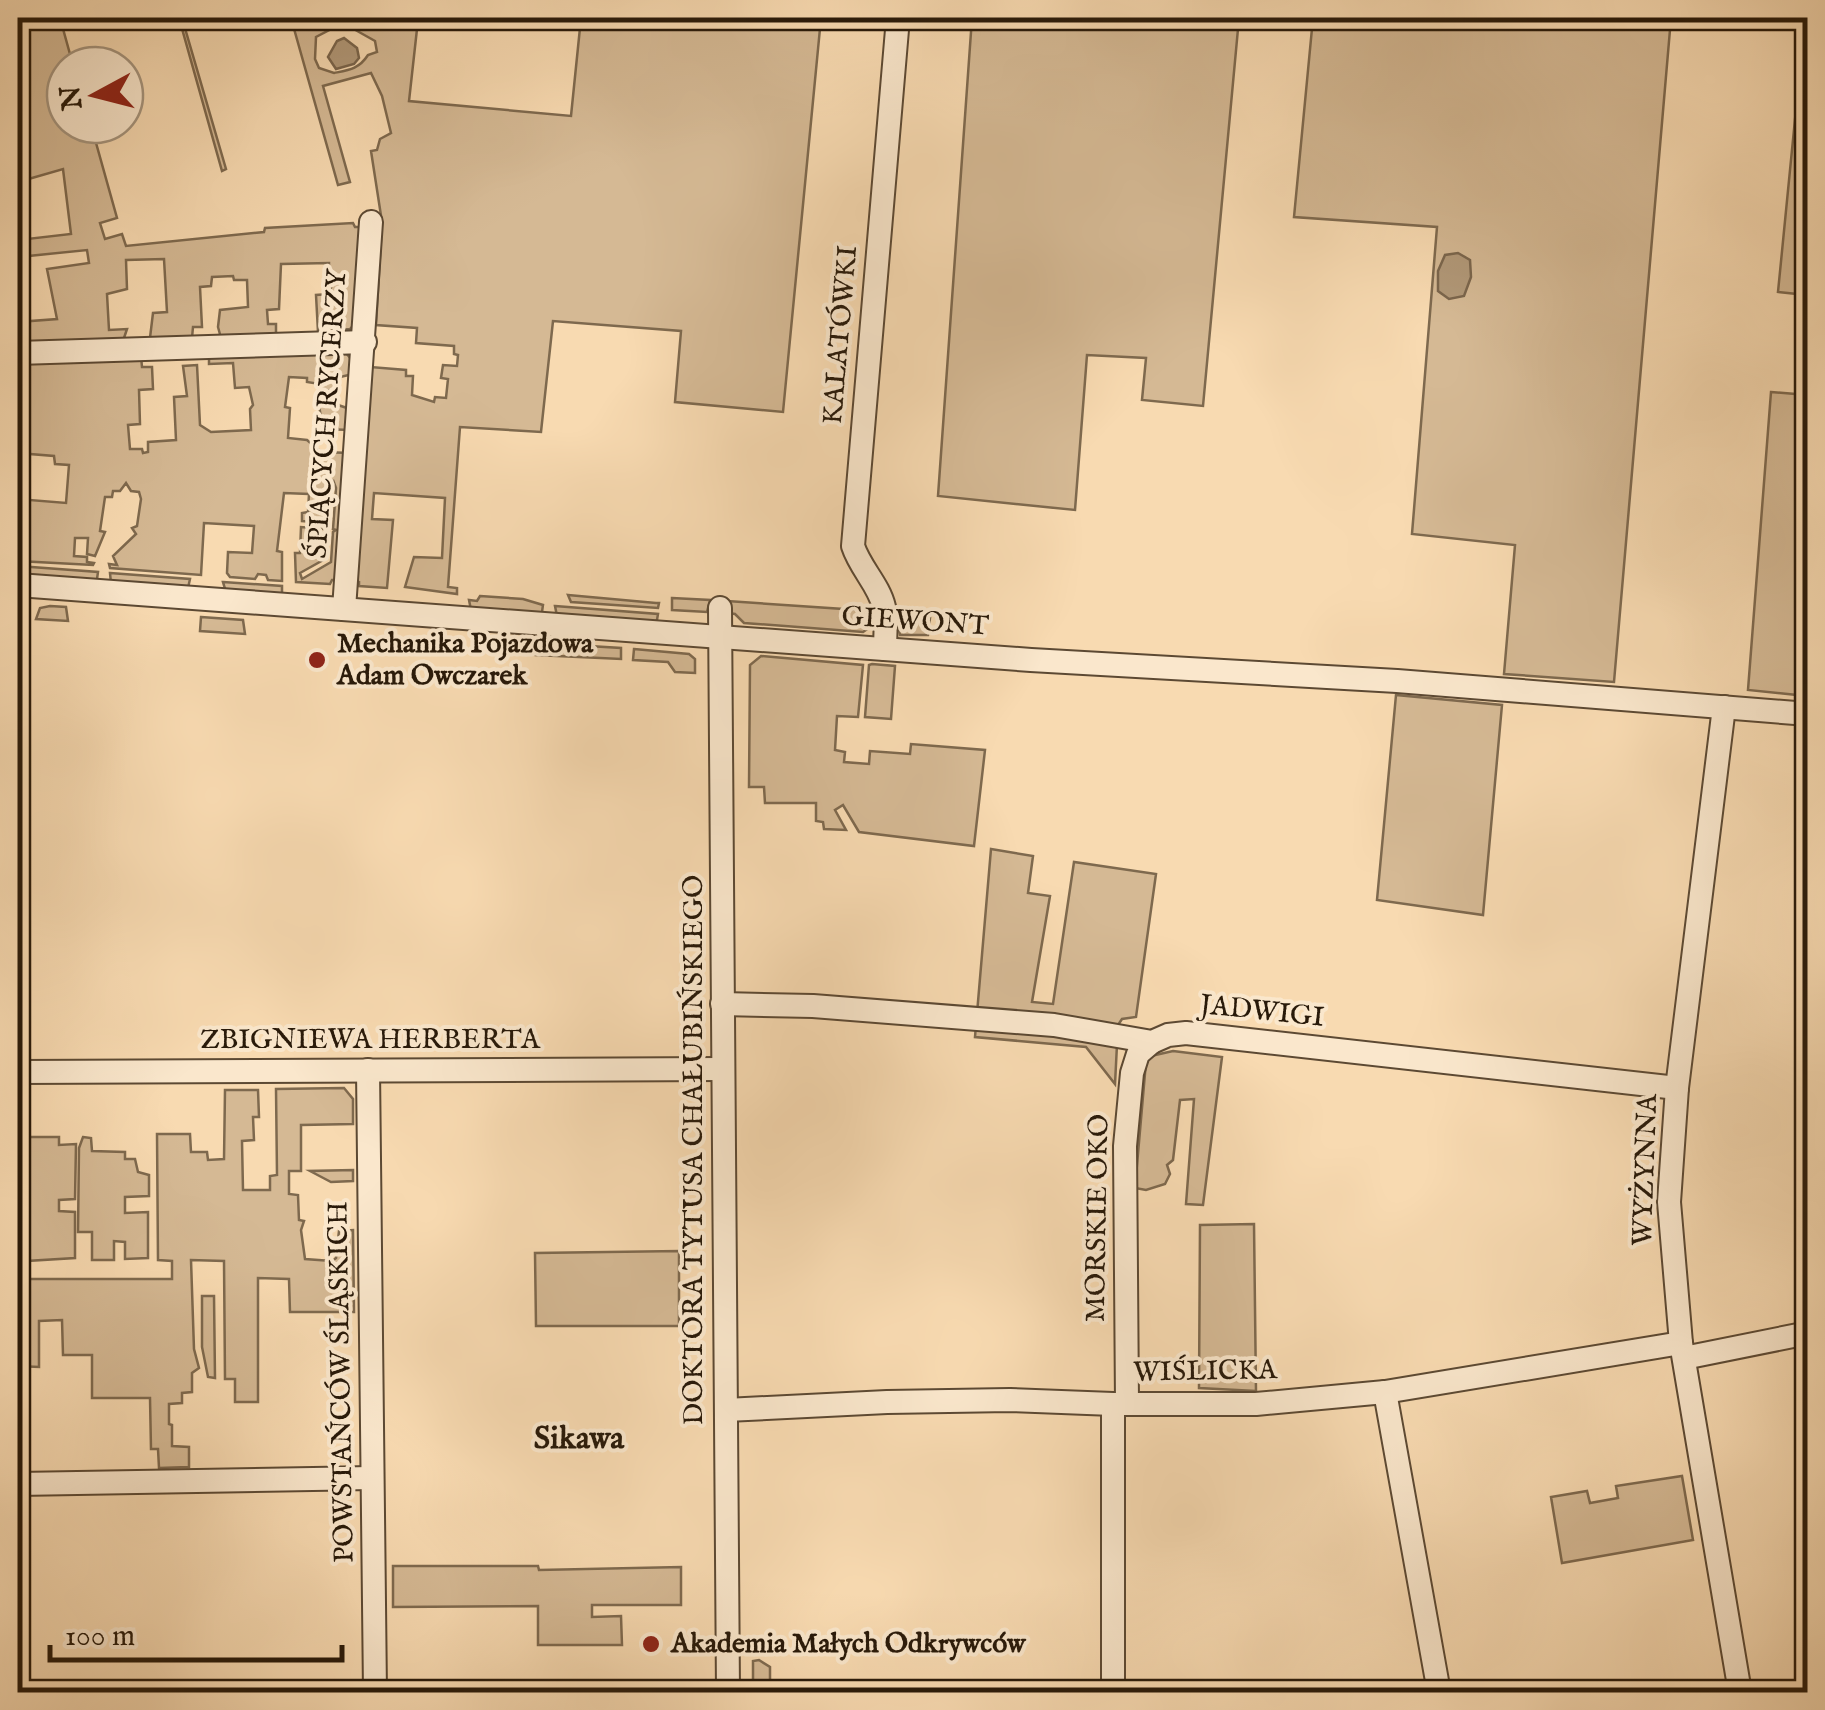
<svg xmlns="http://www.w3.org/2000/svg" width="1825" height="1710" viewBox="0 0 1825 1710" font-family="'IM FELL English',serif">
<rect width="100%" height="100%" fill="#f8dab1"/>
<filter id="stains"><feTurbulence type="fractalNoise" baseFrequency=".002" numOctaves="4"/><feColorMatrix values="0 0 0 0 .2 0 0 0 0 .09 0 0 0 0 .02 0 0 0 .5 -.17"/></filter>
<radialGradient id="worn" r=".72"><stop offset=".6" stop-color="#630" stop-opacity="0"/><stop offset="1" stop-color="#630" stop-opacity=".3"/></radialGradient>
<g fill="#d5b994" stroke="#7e694e" stroke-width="2.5" fill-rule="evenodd">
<polygon points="18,18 60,18 73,65 65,65 65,125 91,125 117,218 100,223 105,239 122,234 126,246 264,232 265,228 353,223 355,227 364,227 358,320 350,329 318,332 316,295 330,294 333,273 329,272 329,263 281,264 279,309 267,310 268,324 276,324 276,334 221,338 218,327 220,310 248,307 247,280 234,280 233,276 212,277 211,286 200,287 202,327 193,327 192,338 149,346 153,313 167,312 164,259 126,260 127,289 107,294 109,330 127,329 122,344 18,346 18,322 57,319 47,269 89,263 87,250 18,257 18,240 71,234 63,169 18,182"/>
<polygon points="179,18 182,18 226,169 222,171"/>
<path d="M291,18h203l-76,2 -9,81 162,15 10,-98h240l-38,394 -108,-10 6,-71 -128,-10 -12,111 -81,-5 -12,160 9,1v6l-52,-7 9,-30 28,1 3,-60 -71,-5 -2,26 21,1 -6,68 -28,-2v-4l-5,-1 17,-214 35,3v6h7l-1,19 22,7 1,-5 11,1 2,-19 -7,-1 2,-13 14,1 1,-11 -4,-1v-8l-38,-3 1,-15 -41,-3 6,-103 -11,-71 6,-1 3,-11 11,-6 -9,-37 -11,-23 -48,13 27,96 -12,3zM343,23l32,18 2,11 -9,3c-9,14 -19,15 -34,18l-15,-5 -4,-9 1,-22z"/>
<polygon points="972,18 1239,18 1203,406 1142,400 1146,358 1087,355 1075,510 938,496"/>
<polygon points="1313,18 1671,18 1614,682 1504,674 1515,545 1412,534 1437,227 1294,217"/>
<polygon points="1805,18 1808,18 1807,295 1778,292"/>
<polygon points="209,352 346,353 351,359 353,374 340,377 339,391 322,390 320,384 307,382 307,378 289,377 285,407 290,408 288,438 307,440 321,452 350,453 337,580 332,580 330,584 296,582 295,553 300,553 301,527 327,529 325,559 300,573 302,579 331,562 333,532 336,530 333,529 336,488 333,480 328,523 302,521 302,513 308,512 309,494 284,493 277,551 282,552 282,581 268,580 266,575 258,574 255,579 230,577 227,573 228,552 252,553 254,526 204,523 201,575 110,568 109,564 117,565 113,556 136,534 132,528 137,526 141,499 139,492 131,491 126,483 120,491 113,491 112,497 105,497 100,531 105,532 95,556 87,554 88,538 75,538 74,556 87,557 87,562 94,563 93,565 18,561 18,499 66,503 69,465 55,464 54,456 18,453 18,359 141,356 142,367 152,367 153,389 139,390 140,424 128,425 130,449 142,449 143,453 148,452 148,442 176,440 174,397 187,396 183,366 197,365 200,425 211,432 251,430 250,409 253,405 249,387 235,388 233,363 209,364"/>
<polygon points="1771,392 1807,395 1807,696 1748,690"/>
<polygon points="318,400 338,401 338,405 350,409 350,430 323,429"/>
<polygon points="18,566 98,572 97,579 93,582 26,577 18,573"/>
<polygon points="110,573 190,579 188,588 111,583"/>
<polygon points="223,582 282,586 282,593 279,595 226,592"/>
<polygon points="568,595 656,603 659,603 658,608 571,602"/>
<polygon points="480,596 523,599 543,605 542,612 539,615 471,610 469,600 477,601"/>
<polygon points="672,598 710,600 707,612 672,610"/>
<polygon points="727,601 873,611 873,625 863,632 744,623 735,614 728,613"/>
<polygon points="50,606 66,607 68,621 36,619 40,608"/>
<polygon points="555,606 658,614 657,620 654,623 557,616"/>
<polygon points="896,616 930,618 928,635 900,635"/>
<polygon points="201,617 243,620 245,634 200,631"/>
<polygon points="539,643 621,648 621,659 536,655"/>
<polygon points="634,649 689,654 695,659 695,673 675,672 668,662 633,660"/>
<polygon points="761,656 863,665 858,717 837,716 835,750 845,752 844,762 869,764 870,751 910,754 911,744 985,750 974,846 859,832 843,805 835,810 846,830 824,829 823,822 816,821 816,803 765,803 764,787 749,787 750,665"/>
<polygon points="872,664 895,666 891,719 865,717 869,665"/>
<polygon points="1396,695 1502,705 1483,915 1377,900"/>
<polygon points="991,849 1033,856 1028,893 1050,896 1032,1002 1053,1004 1074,862 1156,874 1136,1017 1122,1019 1118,1025 1115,1084 1086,1047 975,1037"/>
<polygon points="1173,1051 1222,1057 1203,1205 1186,1204 1194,1099 1180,1100 1173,1160 1167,1165 1170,1174 1165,1184 1146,1190 1135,1188 1146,1062 1151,1056"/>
<polygon points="344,1088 353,1099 353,1124 301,1125 301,1171 289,1171 289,1194 298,1195 299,1220 304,1221 301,1230 305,1259 332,1261 336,1258 339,1231 353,1230 354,1312 290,1312 289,1279 258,1278 258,1402 235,1402 235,1379 225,1379 224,1261 191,1260 194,1349 199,1368 192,1373 192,1392 182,1393 182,1403 169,1404 169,1424 172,1425 172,1446 189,1447 189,1467 159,1468 158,1449 151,1449 150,1398 92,1398 92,1355 63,1355 62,1320 39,1321 39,1367 18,1366 18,1133 25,1132 26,1137 59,1137 59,1145 76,1144 75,1199 59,1200 59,1211 75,1212 75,1258 27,1261 26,1279 172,1279 172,1261 158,1260 157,1134 190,1134 191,1152 207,1152 208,1160 224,1159 225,1090 258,1090 259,1117 253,1117 254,1140 242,1141 243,1190 270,1190 270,1176 277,1175 276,1089"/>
<polygon points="83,1137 91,1138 92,1151 125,1152 125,1159 135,1159 138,1172 149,1175 149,1196 125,1197 125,1213 148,1212 148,1258 125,1259 125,1242 114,1241 114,1260 92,1260 92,1232 78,1232 79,1148"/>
<polygon points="353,1170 353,1181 331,1182 310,1171"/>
<polygon points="1254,1224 1256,1391 1199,1388 1200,1225"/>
<polygon points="679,1251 679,1326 536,1326 535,1253"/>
<polygon points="202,1296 214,1296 215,1378 208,1377 202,1347"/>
<polygon points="1682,1476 1693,1540 1562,1563 1551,1497 1587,1491 1590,1503 1618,1498 1616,1486"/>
<polygon points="393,1566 538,1566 539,1570 681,1567 681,1605 592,1605 592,1617 621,1616 622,1645 538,1645 538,1606 393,1607"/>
<polygon points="759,1660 770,1667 770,1687 753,1692 753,1661"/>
</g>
<g fill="#b19878" stroke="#7a654c" stroke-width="2.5">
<polygon points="344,38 357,48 359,58 354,64 336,69 328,57 337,41"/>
<polygon points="1458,253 1470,260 1471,277 1464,296 1449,299 1438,291 1438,271 1445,255"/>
</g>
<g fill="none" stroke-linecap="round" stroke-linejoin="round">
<g stroke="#5c4933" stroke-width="26">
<g id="street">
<polyline points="18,353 365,342"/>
<polyline points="18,585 1031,660 1397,681 1808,714"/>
<polyline points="720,608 728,1692"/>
<polyline points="344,609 371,222"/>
<path d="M885,649c0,-13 2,-29 -1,-42 -5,-22 -24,-39 -31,-61l45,-528"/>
<polyline points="1724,707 1677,1088 1669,1202 1681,1343 1740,1692"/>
<polyline points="722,1004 813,1006 1054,1025 1152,1042 1168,1035 1186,1033 1677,1088"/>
<polyline points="368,1070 375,1692"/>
<polyline points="18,1072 722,1069"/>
<polyline points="1684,1358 1808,1333"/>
<polyline points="1385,1392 1439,1692"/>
<polyline points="1127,1403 1125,1146 1132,1073 1138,1054 1152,1042"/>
<polyline points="726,1410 887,1402 1010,1400 1113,1404 1256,1404 1385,1392 1681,1343"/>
<polyline points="18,1484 372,1478"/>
<polyline points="1113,1692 1113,1404"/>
</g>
</g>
<use href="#street" stroke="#fae7cc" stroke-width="22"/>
</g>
<g fill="#8f2418" stroke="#fae7cc" stroke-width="4">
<circle cx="317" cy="660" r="10"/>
<circle cx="651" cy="1644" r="10"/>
</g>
<g text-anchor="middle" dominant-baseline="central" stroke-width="8" stroke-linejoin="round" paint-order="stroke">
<g font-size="28" fill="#281909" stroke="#fae7cc">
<text transform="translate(841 335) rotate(-85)">KALATÓWKI</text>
<text transform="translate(328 414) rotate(-86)">ŚPIĄCYCH RYCERZY</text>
<text transform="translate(915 622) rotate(4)">GIEWONT</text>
<text transform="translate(1262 1012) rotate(6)">JADWIGI</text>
<text x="370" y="1040">ZBIGNIEWA HERBERTA</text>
<text transform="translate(694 1150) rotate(-90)">DOKTORA TYTUSA CHAŁUBIŃSKIEGO</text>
<text transform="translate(1646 1170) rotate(-88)">WYŻYNNA</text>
<text transform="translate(1098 1218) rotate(-89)">MORSKIE OKO</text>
<text transform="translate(1205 1372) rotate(-1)">WIŚLICKA</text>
<text transform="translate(342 1382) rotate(-91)">POWSTAŃCÓW ŚLĄSKICH</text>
</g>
<g font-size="28" font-weight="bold" fill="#281909" stroke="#fae7cc" text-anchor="start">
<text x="337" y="644">Mechanika Pojazdowa<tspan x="337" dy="32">Adam Owczarek</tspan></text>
<text x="671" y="1644">Akademia Małych Odkrywców</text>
</g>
<g font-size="32" font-weight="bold" fill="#281909" stroke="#fae7cc">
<text x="579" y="1439">Sikawa</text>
</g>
</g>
<rect width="1825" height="1710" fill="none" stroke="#f8dab1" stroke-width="60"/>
<rect x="20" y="20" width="1785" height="1670" fill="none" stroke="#281909" stroke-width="5"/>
<rect x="30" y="30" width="1765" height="1650" fill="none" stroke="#281909" stroke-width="2.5"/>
<g transform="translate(95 95) rotate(263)"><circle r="48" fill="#fae7cc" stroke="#a6957e" stroke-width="2.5"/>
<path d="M0-8L18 38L0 25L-18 38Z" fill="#8f2418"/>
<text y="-15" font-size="28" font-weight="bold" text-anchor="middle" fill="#281909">N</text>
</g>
<path d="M50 1645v15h292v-15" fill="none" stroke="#281909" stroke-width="5"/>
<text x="65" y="1645" font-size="30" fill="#281909" stroke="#fae7cc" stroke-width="8" paint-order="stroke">100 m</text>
<rect width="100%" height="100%" filter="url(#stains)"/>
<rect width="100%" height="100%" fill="url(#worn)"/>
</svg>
